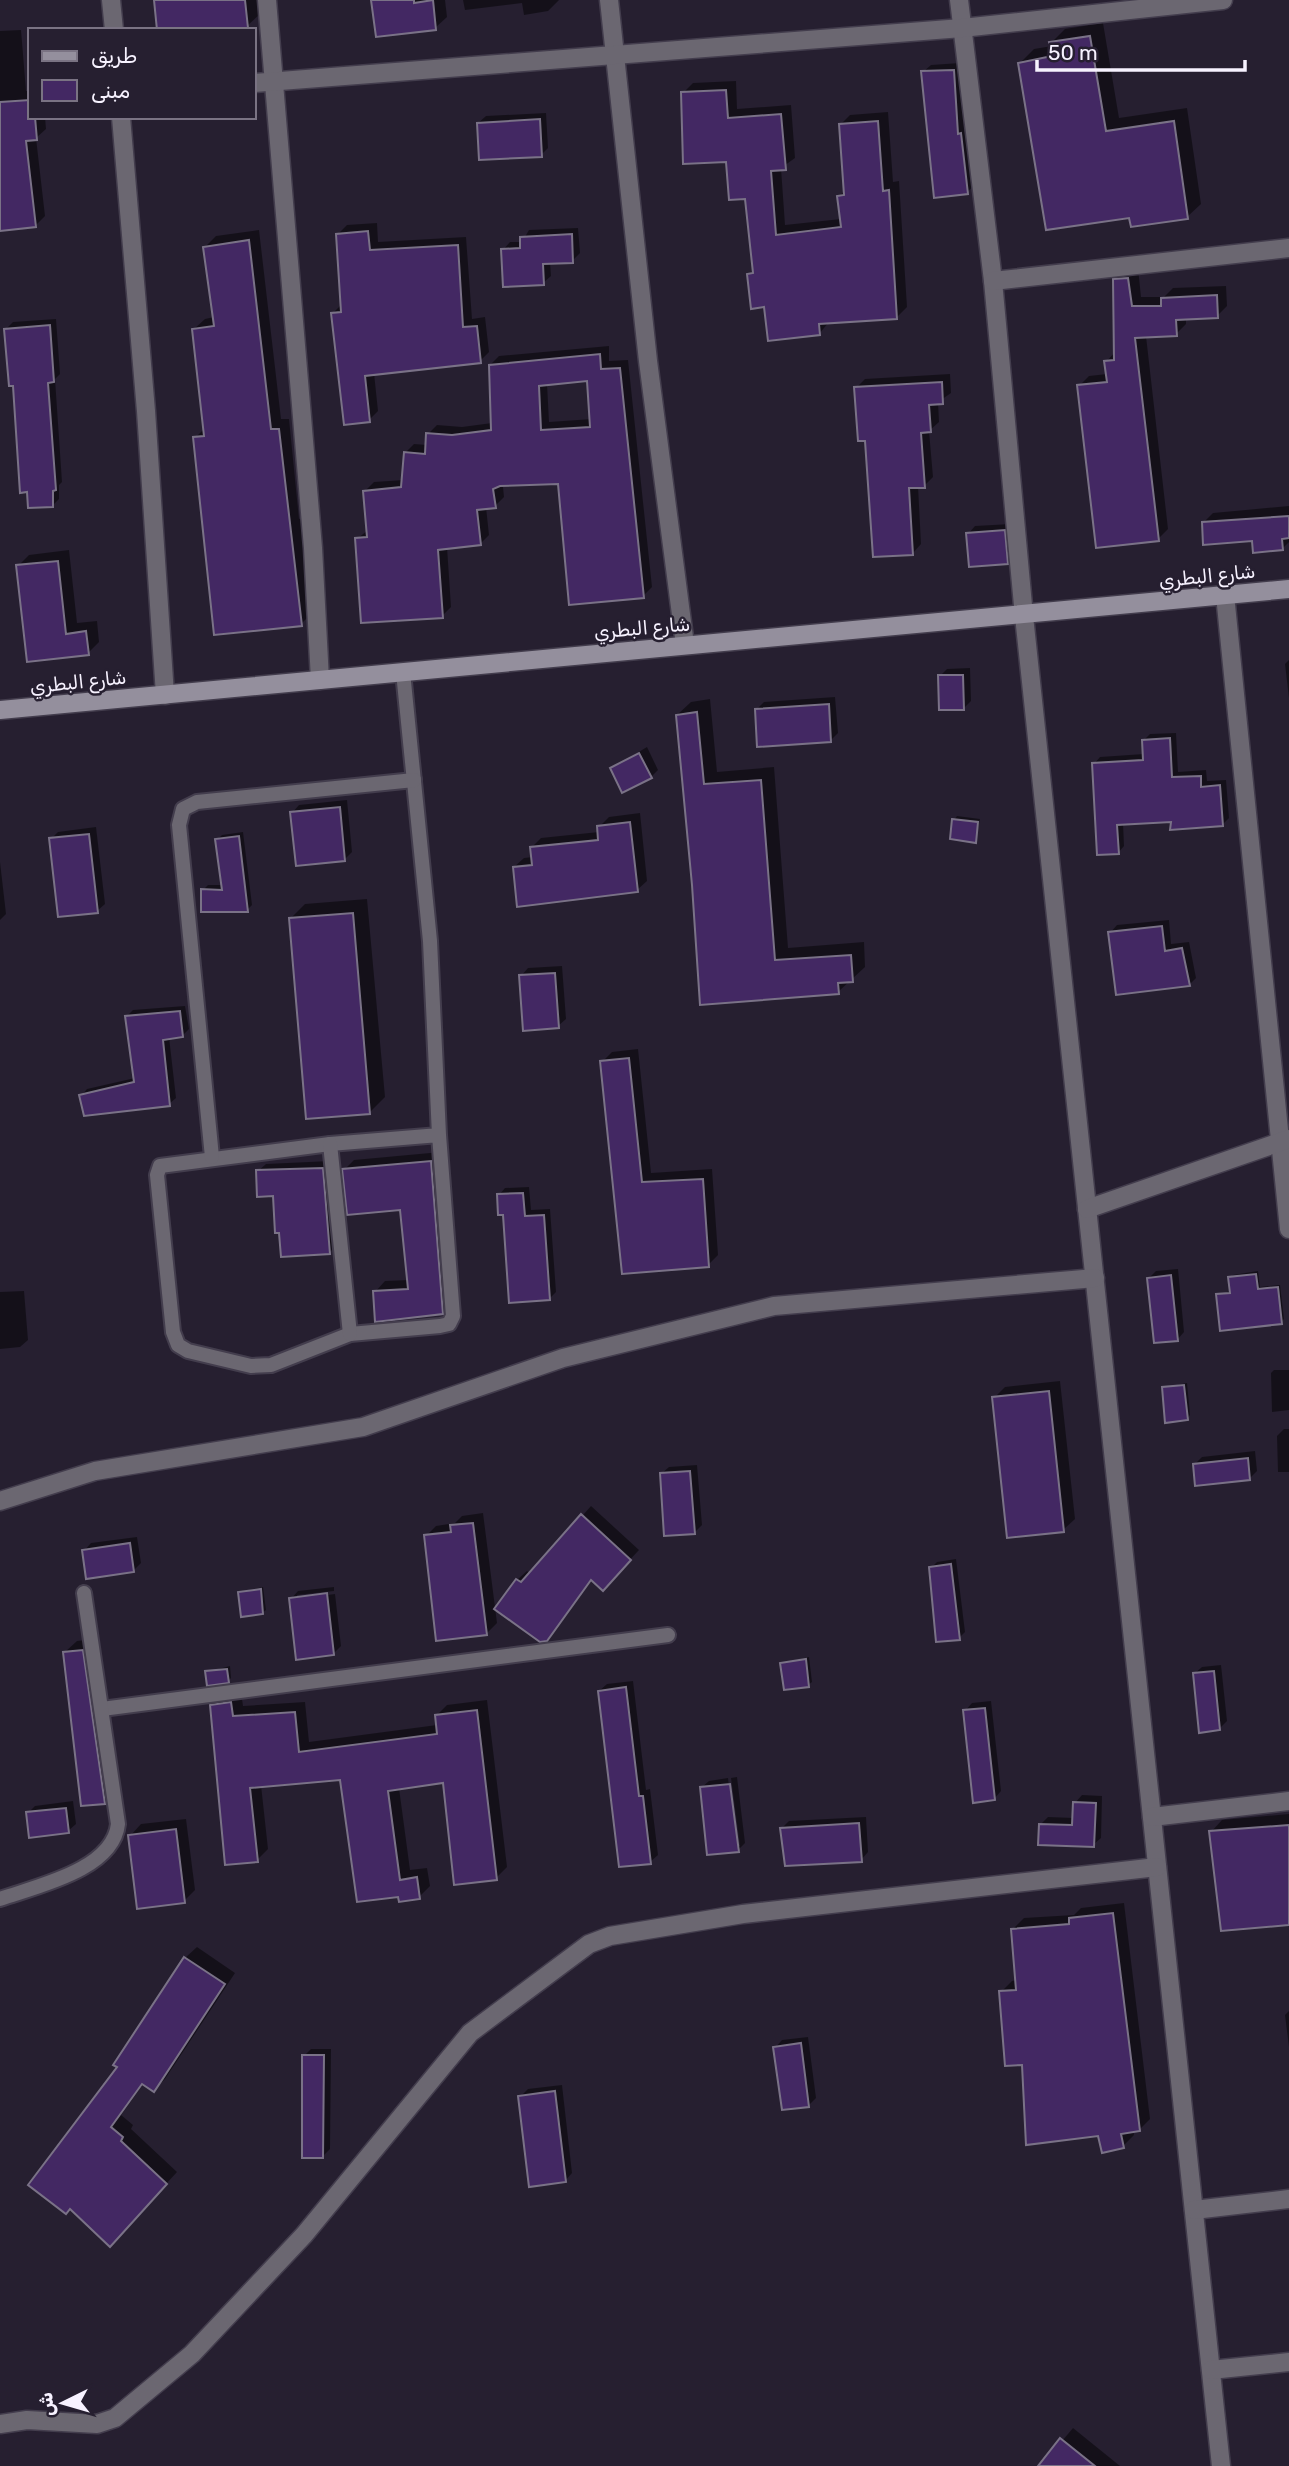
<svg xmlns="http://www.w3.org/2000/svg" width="1289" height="2466" viewBox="0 0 1289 2466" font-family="Rubik,'Noto Naskh Arabic',sans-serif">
<rect width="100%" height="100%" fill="#261f30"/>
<g fill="#0007" fill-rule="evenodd">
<polygon points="155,0 257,0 259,15 247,26 158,30"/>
<polygon points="373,0 445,0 447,17 435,28"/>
<polygon points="463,0 559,0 548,11 524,15 522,3 465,10"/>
<polygon points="1103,23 1119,118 1187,108 1201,204 1187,217 1131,216 1020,63 1034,49 1052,46 1051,43 1065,29"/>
<polygon points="21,30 26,91 30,91 30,117 45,117 46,129 36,138 45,216 35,226 0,230 0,31"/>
<polygon points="960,63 965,127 968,127 975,185 967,192 923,72 931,65"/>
<polygon points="736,81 737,109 791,105 795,158 781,168 785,225 841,219 839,197 845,190 840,125 850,115 888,112 893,182 899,181 907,307 897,317 829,322 819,334 766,305 749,275 754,269 746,197 728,160 683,93 693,83"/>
<polygon points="546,113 548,148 541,155 478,123 486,116"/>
<polygon points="377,223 378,242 466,237 472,319 485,317 489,352 480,361 374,373 378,411 369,420 333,313 342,304 338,234 347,225"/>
<polygon points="578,228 580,253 572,261 550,262 551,276 543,283 503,250 510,242 522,242 529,230"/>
<polygon points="259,230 281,419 289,419 299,519 303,518 312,613 301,624 195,438 205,428 194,329 205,319 214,317 205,247 216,236"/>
<polygon points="1138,268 1141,297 1164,297 1173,288 1226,286 1227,306 1217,316 1186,318 1186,324 1176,334 1146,336 1168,529 1158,539 1079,386 1089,376 1107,374 1106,362 1115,352 1115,280 1125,269"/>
<polygon points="56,319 60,374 55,379 62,482 59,485 59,499 52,506 29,490 6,329 13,322"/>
<path d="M609,346v15l19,-1 24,227 -9,9 -83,-114 -57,5 1,10 -9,9 -9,1 3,28 -9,9 -33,3 4,60 -9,9 -85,-77 11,-9 -3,-39 9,-9 30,-2 1,-27 9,-9 13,1 1,-11 9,-9 25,2 30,-4 -2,-58 9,-9zM589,379l3,40 -43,3 -2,-39z"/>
<polygon points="950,374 951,393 938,402 939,422 929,431 933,477 924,486 918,486 921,544 913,553 867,439 856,388 865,379"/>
<polygon points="1289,506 1289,542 1282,549 1203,523 1213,513"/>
<polygon points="1011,524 1014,555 1007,562 968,534 975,526"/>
<polygon points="69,550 77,623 97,621 99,642 88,653 28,660 18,566 29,555"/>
<polygon points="1289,660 1289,698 1285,664"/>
<polygon points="970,668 971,701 964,708 940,676 947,669"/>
<polygon points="835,697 838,733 830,741 756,710 764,702"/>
<polygon points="710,699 717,772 774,767 788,948 864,942 865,967 838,992 702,1003 694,885 677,715 691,702"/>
<polygon points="1176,733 1178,772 1206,770 1207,781 1226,780 1229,818 1222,825 1173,820 1123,823 1124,846 1118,853 1094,764 1100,757 1144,754 1144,740 1150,734"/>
<polygon points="647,747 658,770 651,777 612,768"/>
<polygon points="347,800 352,852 345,859 292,813 299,805"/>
<polygon points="640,813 647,881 637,890 514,867 524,858 533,857 532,847 541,838 599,832 599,827 609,817"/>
<polygon points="957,816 980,819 975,841 954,820"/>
<polygon points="96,827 105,904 97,911 51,839 58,832"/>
<polygon points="243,832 252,905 247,910 203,890 208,885 223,885 217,840 222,835"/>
<polygon points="0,862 6,914 0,920"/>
<polygon points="367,899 385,1097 370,1112 290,919 305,904"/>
<polygon points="1169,920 1171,944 1189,942 1196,978 1189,985 1110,933 1117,925"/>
<polygon points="562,966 566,1019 558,1026 521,976 528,968"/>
<polygon points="185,1006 189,1029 182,1036 169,1037 176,1098 169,1104 81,1096 87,1089 135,1078 127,1016 133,1010"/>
<polygon points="638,1049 651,1173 712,1169 718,1255 708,1265 624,1272 602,1062 612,1052"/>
<polygon points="441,1152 452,1304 442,1314 375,1292 385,1281 409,1280 402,1208 344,1170 354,1160"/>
<polygon points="330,1161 337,1244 330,1252 275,1194 258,1171 266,1164"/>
<polygon points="529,1187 531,1210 550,1209 556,1292 549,1299 499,1195 505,1188"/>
<polygon points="1178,1269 1184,1332 1177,1340 1149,1278 1156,1271"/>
<polygon points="1258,1271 1260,1287 1280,1285 1284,1319 1281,1322 1218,1295 1231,1291 1230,1278 1233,1275"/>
<polygon points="24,1291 28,1340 20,1347 0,1349 0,1292"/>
<polygon points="1274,1370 1289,1370 1289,1410 1272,1412 1271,1373"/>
<polygon points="1060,1381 1075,1519 1063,1530 994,1398 1005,1387"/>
<polygon points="1187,1383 1190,1415 1187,1419 1163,1388"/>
<polygon points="1284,1429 1289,1429 1289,1472 1278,1472 1277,1436"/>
<polygon points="1255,1451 1257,1471 1249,1479 1195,1464 1202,1457"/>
<polygon points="697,1465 702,1525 694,1533 661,1474 669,1467"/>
<polygon points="591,1506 639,1550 612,1579 593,1579 546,1639 517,1580 527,1571 531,1574"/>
<polygon points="483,1513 497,1623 487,1633 426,1536 436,1526 455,1523 462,1516"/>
<polygon points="137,1537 141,1563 133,1571 84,1551 91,1543"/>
<polygon points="956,1559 965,1632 959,1638 931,1568 937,1562"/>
<polygon points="263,1587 266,1610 262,1613 240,1592"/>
<polygon points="334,1587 334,1591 297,1595 297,1599 335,1594 341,1646 334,1653 291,1599 298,1591"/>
<polygon points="93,1639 116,1791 104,1802 65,1652 77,1641"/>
<polygon points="809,1657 812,1682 808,1685 782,1663"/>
<polygon points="1221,1665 1227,1721 1219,1729 1194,1674 1202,1667"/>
<polygon points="230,1666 231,1678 228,1681 207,1672"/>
<polygon points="633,1681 646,1790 650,1789 658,1855 650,1862 599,1691 607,1684"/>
<polygon points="241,1692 243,1706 305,1702 309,1742 437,1725 436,1716 447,1705 487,1700 507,1867 496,1878 444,1781 399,1788 410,1870 427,1868 430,1886 419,1897 400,1900 342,1778 261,1785 268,1849 257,1860 212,1705 222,1695"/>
<polygon points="991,1701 1001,1791 994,1799 965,1711 972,1703"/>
<polygon points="737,1777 745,1843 738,1850 701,1788 709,1781 728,1778 736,1846 740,1846 731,1778"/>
<polygon points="1082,1795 1102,1796 1101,1838 1093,1845 1040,1825 1048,1817 1074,1818 1075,1803"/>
<polygon points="73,1801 76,1824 68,1831 28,1813 35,1806"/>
<polygon points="1289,1814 1289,1922 1211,1832 1222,1820"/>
<polygon points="866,1817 868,1852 861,1860 782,1828 789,1821"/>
<polygon points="186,1819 195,1890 184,1901 130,1836 141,1824"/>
<polygon points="1124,1903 1150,2119 1139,2130 1133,2130 1134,2135 1123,2146 1100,2134 1024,2063 1001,1992 1012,1981 1017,1980 1013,1929 1024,1918 1074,1915 1081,1908"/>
<polygon points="197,1947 235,1973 165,2079 154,2090 144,2083 121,2115 133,2125 131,2129 177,2172 121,2233 71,2207 119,2067 185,1958"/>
<polygon points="1289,2011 1289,2047 1285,2015"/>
<polygon points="808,2037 816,2098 809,2105 775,2048 782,2040"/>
<polygon points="311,2049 331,2049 330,2149 323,2156 304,2056"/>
<polygon points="562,2085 572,2173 565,2181 520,2097 528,2089"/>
<polygon points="1073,2428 1120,2466 1041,2466"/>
</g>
<g fill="#432863" stroke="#7a7287" stroke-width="2" fill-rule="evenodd">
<polygon points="154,0 245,0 248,28 157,30"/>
<polygon points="371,0 414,0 414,3 433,0 436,30 376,37"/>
<polygon points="1090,36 1106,131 1174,121 1188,219 1131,227 1129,218 1046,230 1018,63 1052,56 1049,42"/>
<polygon points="954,70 958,134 961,133 968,194 934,198 921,71"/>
<polygon points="726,90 728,118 781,114 786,170 771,171 776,235 841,227 837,196 844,195 839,124 878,121 883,191 889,190 897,319 819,324 820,335 768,341 764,307 751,309 747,274 753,273 745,199 729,200 726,162 683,164 681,92"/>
<polygon points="30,100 30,117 35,117 37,140 26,141 36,227 0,231 0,102"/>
<polygon points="540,119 542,157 479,160 477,123"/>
<polygon points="368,231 370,250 458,245 463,327 477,326 481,363 365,376 370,422 344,425 331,313 341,312 336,234"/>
<polygon points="572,234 573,263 543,264 544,285 503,287 501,249 520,248 520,237"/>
<polygon points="249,240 271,429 279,429 302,626 214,635 193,437 204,436 192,329 214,326 203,247"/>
<polygon points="1128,278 1132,306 1161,306 1161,298 1217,295 1218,318 1176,320 1177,336 1135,338 1159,541 1096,548 1077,385 1107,382 1104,361 1114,360 1113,279"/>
<polygon points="50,325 54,382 48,383 56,490 53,491 53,507 28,508 27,492 20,493 13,386 9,386 4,329"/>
<path d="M600,354l1,15 19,-1 24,230 -75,7 -11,-121 -58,2 -7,3 3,19 -19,2 4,35 -43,5 5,68 -82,5 -6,-85 12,-1 -4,-46 38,-4 3,-35 21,2 1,-21 26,2 39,-5 -2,-65zM587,381l3,46 -49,3 -2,-44z"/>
<polygon points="942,382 943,404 929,405 931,432 921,433 925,488 909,488 913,555 873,557 865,441 858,441 854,387"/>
<polygon points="1289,516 1289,538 1282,539 1283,550 1253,553 1252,541 1203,545 1202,522"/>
<polygon points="1005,530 1008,564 969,567 966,533"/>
<polygon points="58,561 66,634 86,631 89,655 27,662 16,565"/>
<polygon points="938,675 963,675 964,710 939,710"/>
<polygon points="829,704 831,742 757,747 755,709"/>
<polygon points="697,712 704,784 761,780 775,960 851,955 853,982 838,983 839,994 700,1005 692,885 676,715"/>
<polygon points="1170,738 1172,777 1201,776 1201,787 1220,785 1223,826 1170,830 1171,822 1117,825 1119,854 1097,855 1092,763 1143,760 1142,740"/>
<polygon points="639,753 652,778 622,793 610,768"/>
<polygon points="340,807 345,861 296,866 290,812"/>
<polygon points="952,819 978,822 976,843 950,839"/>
<polygon points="630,822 638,892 517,907 513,867 532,865 530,847 598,840 597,826"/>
<polygon points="89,834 98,913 58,917 49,838"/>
<polygon points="239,836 248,912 201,912 201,889 222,890 215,839"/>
<polygon points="353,913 370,1114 306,1119 289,918"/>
<polygon points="1162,926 1165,951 1182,948 1190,986 1116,995 1108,932"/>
<polygon points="555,973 559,1028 523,1031 519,975"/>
<polygon points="180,1011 183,1037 163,1040 170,1106 84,1116 79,1095 134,1082 125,1016"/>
<polygon points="629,1058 642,1182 703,1179 709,1267 622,1274 600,1061"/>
<polygon points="431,1161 443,1314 375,1322 373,1291 408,1289 400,1210 347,1215 342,1169"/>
<polygon points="323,1168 330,1254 281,1257 279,1233 275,1233 273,1196 257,1197 256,1170"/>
<polygon points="523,1193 525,1216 544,1215 550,1300 509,1303 503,1215 498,1215 497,1194"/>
<polygon points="1256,1274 1258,1289 1278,1287 1282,1324 1220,1331 1216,1294 1230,1293 1228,1277"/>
<polygon points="1171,1275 1178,1341 1154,1343 1147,1278"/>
<polygon points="1184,1385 1188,1420 1165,1423 1162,1387"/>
<polygon points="1049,1391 1064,1532 1007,1538 992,1397"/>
<polygon points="1248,1458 1250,1480 1195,1486 1193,1464"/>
<polygon points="690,1471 695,1534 664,1536 660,1473"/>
<polygon points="581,1514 631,1560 603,1591 591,1580 547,1641 540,1642 494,1609 516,1579 521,1582"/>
<polygon points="473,1523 487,1635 436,1641 424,1535 451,1532 450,1525"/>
<polygon points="130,1543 134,1572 86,1579 82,1550"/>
<polygon points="951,1564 960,1640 936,1642 929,1567"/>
<polygon points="261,1589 263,1614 241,1617 238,1592"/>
<polygon points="327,1593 334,1655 296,1660 289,1598"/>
<polygon points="83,1650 105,1804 81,1806 63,1652"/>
<polygon points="806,1659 809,1687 784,1690 780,1663"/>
<polygon points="227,1669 229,1683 207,1686 205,1671"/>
<polygon points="1214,1671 1220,1730 1199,1733 1193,1673"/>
<polygon points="626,1687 639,1796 643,1796 651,1864 619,1867 598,1691"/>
<polygon points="231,1702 233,1716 295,1712 299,1752 437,1734 435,1715 477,1710 497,1880 454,1885 443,1783 388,1791 400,1880 417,1877 420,1899 399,1902 398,1897 357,1902 340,1780 250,1788 258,1862 225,1865 210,1705"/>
<polygon points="985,1708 995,1800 973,1803 963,1710"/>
<polygon points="730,1784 739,1852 707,1855 700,1787"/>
<polygon points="1073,1802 1096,1803 1094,1847 1038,1845 1039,1824 1072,1825"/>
<polygon points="66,1808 69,1833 29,1838 26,1812"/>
<polygon points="859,1823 862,1862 785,1866 780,1828"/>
<polygon points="1289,1825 1289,1925 1221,1931 1209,1831"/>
<polygon points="176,1829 185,1903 137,1909 128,1835"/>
<polygon points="1113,1913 1140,2131 1121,2134 1124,2148 1102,2153 1098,2136 1026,2145 1022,2065 1005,2066 999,1991 1016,1990 1011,1929 1069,1924 1069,1918"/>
<polygon points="184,1957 225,1984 154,2092 142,2084 111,2127 123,2137 121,2141 167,2184 110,2247 70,2209 66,2214 28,2185 117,2067 113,2065"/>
<polygon points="801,2043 809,2107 782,2110 773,2047"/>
<polygon points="302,2055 324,2055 323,2158 302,2158"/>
<polygon points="555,2091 566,2182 529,2187 518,2096"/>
<polygon points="1060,2438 1095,2466 1038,2466"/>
</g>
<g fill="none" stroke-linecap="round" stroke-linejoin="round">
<g stroke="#433d4d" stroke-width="18">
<g id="service">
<polyline points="403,672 430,941 439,1135 453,1316 449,1324 440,1326 350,1334 271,1365 251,1366 188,1351 178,1345 173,1332 157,1175 160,1166 330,1144 439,1135"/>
<polyline points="330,1144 350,1334"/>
<polyline points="212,1157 179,825 183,809 197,802 414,780"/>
<polyline points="102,1709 668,1635"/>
<path d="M0,1899c37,-13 113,-29 118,-75l-34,-231"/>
</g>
</g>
<g stroke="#433d4d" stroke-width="21">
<g id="minor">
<polyline points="111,0 114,30"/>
<polyline points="267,0 313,548 320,680"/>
<polyline points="609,0 648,361 685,645"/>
<polyline points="959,0 993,281 1024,616 1221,2466"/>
<polyline points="254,83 962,28 1223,0"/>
<polyline points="121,117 146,411 165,695"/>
<polyline points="993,281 1289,248"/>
<polyline points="1225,595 1289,1229"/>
<polyline points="1087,1209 1289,1139"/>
<polyline points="0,1501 95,1471 363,1427 563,1358 774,1306 1095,1278"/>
<polyline points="1152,1817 1289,1801"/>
<polyline points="1194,2210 1289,2199"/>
<polyline points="1211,2370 1289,2362"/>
<polyline points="0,2424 27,2420 97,2424 115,2418 192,2354 304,2235 470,2033 589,1944 610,1936 743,1914 1157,1867"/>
</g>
</g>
<g stroke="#433d4d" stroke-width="21">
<polyline id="secondary" points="0,710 1289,589"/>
</g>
<use href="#service" stroke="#6b6771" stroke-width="14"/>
<use href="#minor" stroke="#6b6771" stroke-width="18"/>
<use href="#secondary" stroke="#948f9d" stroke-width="18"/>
</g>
<g text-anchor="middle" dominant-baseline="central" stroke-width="5" stroke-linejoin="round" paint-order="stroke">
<g font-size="19" fill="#f7f2ff" stroke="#261f30">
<text transform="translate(1207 576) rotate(-6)">شارع البطري</text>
<text transform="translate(642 628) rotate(-5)">شارع البطري</text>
<text transform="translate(78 682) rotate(-6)">شارع البطري</text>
</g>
</g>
<rect x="28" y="28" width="228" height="91" fill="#261f30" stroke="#7a7383" stroke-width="2"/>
<rect x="42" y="51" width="35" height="10" fill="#948f9d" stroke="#7a7383" stroke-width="2"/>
<text x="91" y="63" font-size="21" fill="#f7f2ff">طريق</text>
<rect x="42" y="80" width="35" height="21" fill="#432863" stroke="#7a7383" stroke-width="2"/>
<text x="91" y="98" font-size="21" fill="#f7f2ff">مبنى</text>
<g transform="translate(63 2403) rotate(265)" stroke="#261f30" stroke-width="5" paint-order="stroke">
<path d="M0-5L12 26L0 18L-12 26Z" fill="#f7f2ff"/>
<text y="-10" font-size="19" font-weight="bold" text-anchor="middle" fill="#f7f2ff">ش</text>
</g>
<path d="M1037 60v10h208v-10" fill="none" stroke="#f7f2ff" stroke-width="3.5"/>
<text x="1048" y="60" font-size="21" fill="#f7f2ff" stroke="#261f30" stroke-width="5" paint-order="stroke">50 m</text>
</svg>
